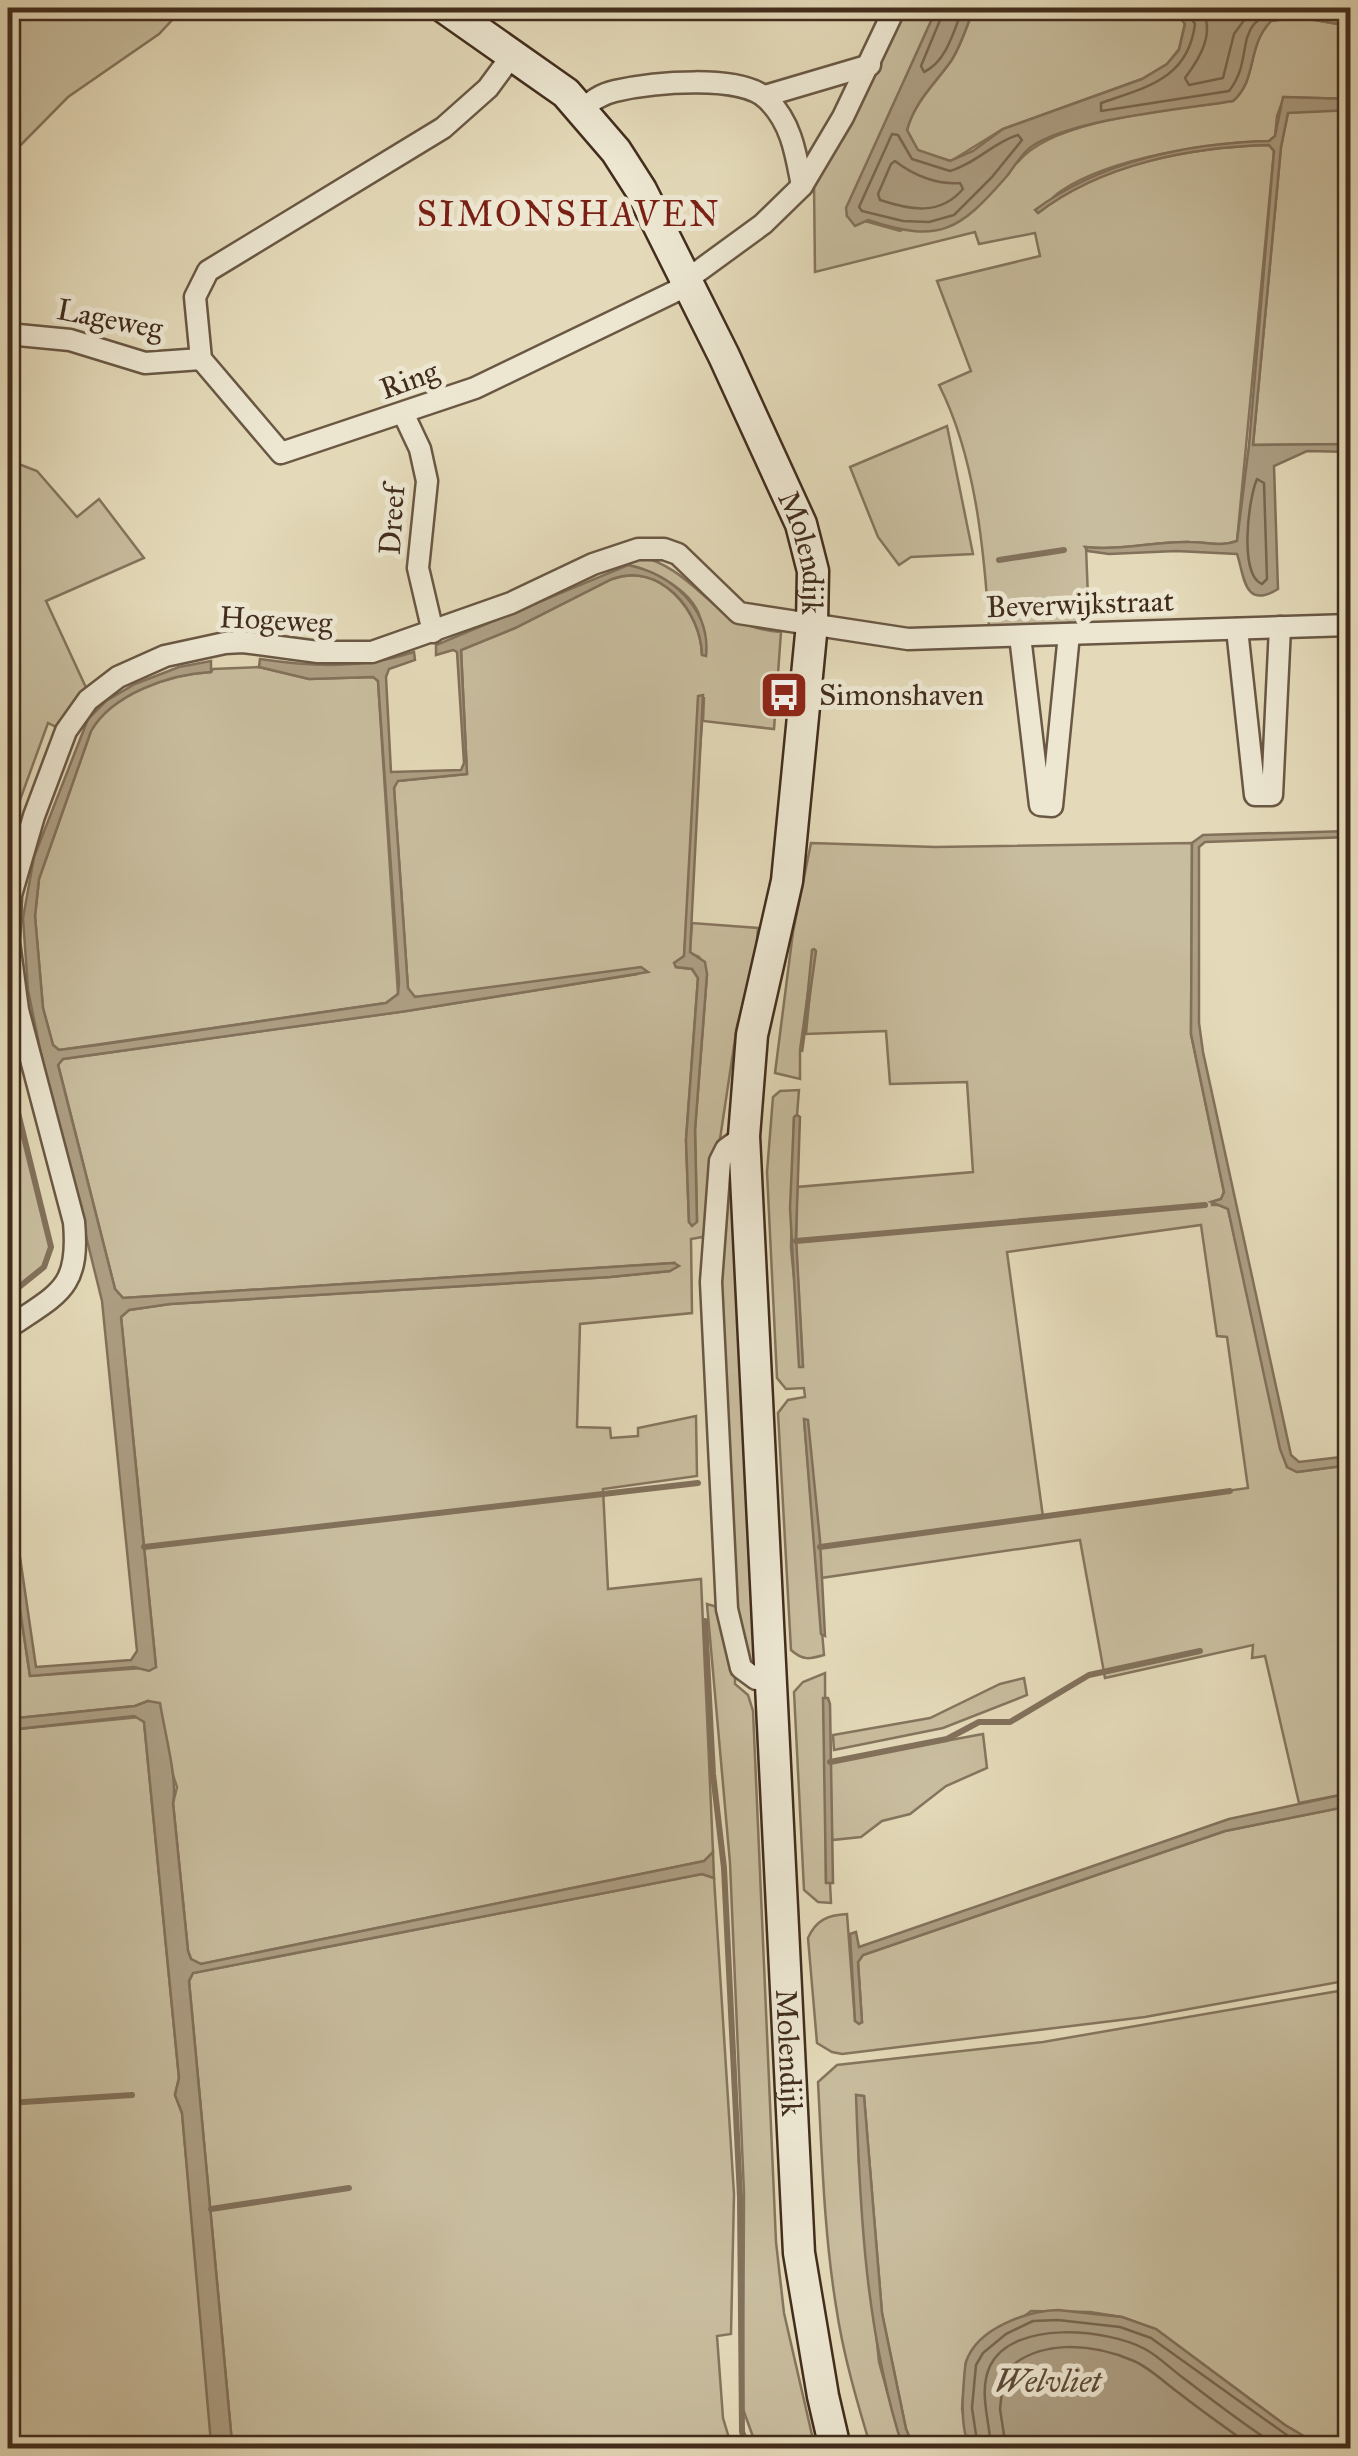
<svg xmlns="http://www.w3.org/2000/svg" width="1358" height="2456" viewBox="0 0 1358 2456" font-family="'IM FELL Great Primer',serif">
<rect width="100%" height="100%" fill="#e4dab9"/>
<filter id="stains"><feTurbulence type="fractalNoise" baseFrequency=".002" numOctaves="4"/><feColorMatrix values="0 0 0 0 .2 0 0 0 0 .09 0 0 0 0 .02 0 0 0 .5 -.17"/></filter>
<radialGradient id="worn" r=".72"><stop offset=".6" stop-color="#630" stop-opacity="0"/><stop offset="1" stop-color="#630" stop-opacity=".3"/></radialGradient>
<g fill="#c8bd9e" stroke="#85755e" stroke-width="2.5" fill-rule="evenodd">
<polygon points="8,8 166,8 173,19 159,34 68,97 8,158"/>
<path d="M902,8h35l-90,200v8l53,15 118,-69c35,-44 158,-52 215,-61 25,-22 13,-54 38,-80l26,-4 53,9v73l-66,-2 -7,19 -2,20 -6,5c-59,1 -159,17 -208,50 -9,6 -16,15 -23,22 64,-49 152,-66 231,-68l5,6 -37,390c-16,6 -30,1 -47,1 -35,-1 -68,9 -104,5l3,76 -100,3c-5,-78 -14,-170 -50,-241l32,-14 -34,-90 103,-25 -5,-23 -56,11 -4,-12 -160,40 -1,-90z"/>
<path d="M974,8h198l13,15 -6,26 -12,15 -25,15 -139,50 -52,32 -33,-10 -11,-21c8,-29 27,-45 44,-69 10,-15 16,-36 23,-53z"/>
<polygon points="1350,110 1350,444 1253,445 1281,147 1288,112"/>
<polygon points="947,426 973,554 911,557 899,565 878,537 850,467"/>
<polygon points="16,463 37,471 77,517 99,499 144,558 46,601 88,692 62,730 48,723 8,833 8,470"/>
<path d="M639,556c60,14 73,72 142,76l-7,97 -71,-8 1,-24 -20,259 -9,7 1,4 16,2 6,9 -12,162 3,82 8,-1 -2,-91 12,-156 -8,-17 -9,-4 2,-30 66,5 -2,25 -19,73 -31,206 -4,5 -11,2 1,74 -112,11 -3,103 33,1 1,10 27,-2v-8l58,-12 1,60 -94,13 5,100 93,-10 12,273 -8,9 -504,103 -10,-5 -3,-8 -15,-148 4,-16 -29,-86 -13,5 -127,13v-189l22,146 126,-9 -35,-350 8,-7 41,-6 440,-27 60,-6 4,-8 -551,35 -8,-9 -57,-225 5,-5 343,-48 232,-37 -223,23 -7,-8 -14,-201 3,-7 70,-7 -6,-124 54,-22 97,-49c47,-18 89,32 90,76 0,-11 1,-23 -1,-33 -5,-30 -46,-51 -73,-57l-1,-7z"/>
<path d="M259,667l50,12 65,-2 4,4 20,313 -12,9 -327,47 -6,-5 -10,-37 -8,-92 4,-37 52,-148c21,-37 79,-57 120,-59l2,-3z"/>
<path d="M811,843l124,4 257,-4 -1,191 33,158 -3,7 -9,3v3h10l6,4 59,258 10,5 53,-7v328l-51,10 -34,-147 -13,2 1,-13 -148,33 -25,-138 -259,38 -17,-159 20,236c-14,4 -21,6 -33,-5l-13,-237 10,-13 17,-3 -1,-9 -18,1 -9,-11 -10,-206 6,-75 7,-6 19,-1 -2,25 -3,3 -3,130 12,119 -7,-120 1,-60 176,-15 -6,-90 -77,2 -4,-53 -80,3 8,-85 -14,101v29l-25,-6 18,-141zM1201,1225l16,111 10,1 21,151 -205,29 -36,-265z"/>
<polygon points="8,1072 51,1247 44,1267 8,1296"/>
<polygon points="728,1157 731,1158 758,1663 754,1668 749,1666 734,1606 718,1289"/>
<polygon points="707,1604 724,1609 735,1658 735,1684 748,1695 753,1711 776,2242 784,2313 815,2448 757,2448 743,2409 744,2193 730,1863"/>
<polygon points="825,1673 826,1882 830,1883 831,1903 818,1902 804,1890 794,1692 803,1682"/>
<polygon points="1024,1678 1027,1695 943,1728 834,1750 833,1735 930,1718 1000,1684"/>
<polygon points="140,1717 144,1722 179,2078 175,2095 182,2113 213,2448 8,2448 8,1730"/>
<polygon points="983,1734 987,1768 946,1786 910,1814 882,1821 861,1837 832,1840 830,1762"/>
<path d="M1350,1806v174l-205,37 -303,37 -10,-2 -15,-9 -9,-105c8,-18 20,-23 39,-24l8,107 7,1 -4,-60 5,-7 362,-124z"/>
<polygon points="702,1874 714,1878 734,2194 731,2334 717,2336 723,2418 732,2448 711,2448 706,2444 685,2448 229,2448 232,2443 189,1981 193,1973"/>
<path d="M1350,1989v459h-26l-39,-23 -129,-96 -34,-12 -32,-5 -59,-1 -65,51 -4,47 8,39h-56l-8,-19 -24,-116 -18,-217 -7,-1 2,69 20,198 24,86h-32c-14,-46 -28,-94 -35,-142 -12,-74 -14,-150 -18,-224l19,-17 206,-23z"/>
</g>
<g fill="#ad9f84" stroke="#82715b" stroke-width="2.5">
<path d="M937,8h37c-7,17 -13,38 -23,53 -17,24 -36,40 -44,69l11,20 32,11 23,-10 30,-22 139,-50 25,-15 12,-14 6,-26 -13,-16h178v18l-53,-9 -26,4c-25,26 -13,58 -38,80 -51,8 -162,18 -202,46 -9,6 -17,20 -24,29 -48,55 -67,68 -139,44l-13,6 -8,-10 -1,-8z"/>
<path d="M1283,97l67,2v11l-62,3 -7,34 -28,298 97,-1v8l-43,-1 -33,15 4,123c-35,22 -34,-16 -41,-35l-61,-3 -67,3 -21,-3 -3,-4c36,4 69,-6 105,-5 16,0 32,5 47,-1l12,-96 25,-294 -5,-6c-79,2 -167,19 -231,68l-3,-3c66,-49 154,-67 234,-69l6,-5z"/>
<path d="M628,565c43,9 83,43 78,91l-4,-1c-1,-44 -42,-94 -90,-76l-97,49 -54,22 6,124 -69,7 -4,7 14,200 7,9 226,-30 7,5 -241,39 -344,48 -5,6 57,224 8,9 551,-35 5,3 -9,5 -60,6 -440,27 -41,6 -8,7 35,350 -7,4 -15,-4 -104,9 -22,-146v-55l28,192 95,-7 6,-9 -35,-350 -62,-252 -12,-59 -5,-72 11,-61 54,-138 18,-18 29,-17 44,-17 32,-6v11c-41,2 -99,22 -120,59l-52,148 -4,37 8,92 10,37 6,5 39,-5 288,-42 12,-9 1,-12 -21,-301 -5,-4 -64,2 -50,-12 1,-8c54,8 102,10 154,-7l1,8 -26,9 -3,8 5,95 70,-2 3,-7 -7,-111 -4,-2 -17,5v-10z"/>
<polygon points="703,695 690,952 705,962 707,974 695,1130 697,1222 692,1226 689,1222 686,1140 698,978 692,969 676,967 674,963 684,956 698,696"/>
<polygon points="1350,831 1350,837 1205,842 1199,847 1199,1023 1203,1052 1291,1455 1299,1462 1350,1456 1350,1465 1297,1472 1287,1467 1280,1449 1228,1209 1211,1202 1221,1199 1224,1192 1191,1034 1192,843 1203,835"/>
<polygon points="814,949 816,951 802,1052 812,950"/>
<polygon points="797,1115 800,1117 796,1237 803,1367 799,1367 790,1208 794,1117"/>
<polygon points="804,1419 808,1420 820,1540 825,1636 821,1634"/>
<polygon points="823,1698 828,1698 830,1704 833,1883 826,1883"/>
<path d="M148,1701l12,2c4,26 18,78 13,100l15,148 3,8 10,5 503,-103 9,-9 1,26 -12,-4 -509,99 -4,8 43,462 -3,5h-16l-2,-5 -29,-330 -7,-18 4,-17 -35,-356 -10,-6 -126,14v-11l127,-13z"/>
<polygon points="1350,1793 1350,1806 1225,1831 863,1955 858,1962 862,2022 859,2024 855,2021 850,1934 856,1932 859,1947 1229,1819"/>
<path d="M856,2095l8,1 18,217 24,116 8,19h-11c-37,-113 -43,-235 -47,-353z"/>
<path d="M1058,2310l64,7 34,12 129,96 39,23h-354c-8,-16 -8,-36 -7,-54 1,-10 1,-23 3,-32 11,-34 61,-51 92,-52z"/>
</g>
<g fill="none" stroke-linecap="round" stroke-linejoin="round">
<g stroke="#786650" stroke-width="2.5">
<path d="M945,8l-24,58 3,6c23,-11 30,-42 39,-64"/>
<path d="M1185,8l10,16c-7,55 -48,63 -94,79v8l128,-20c29,-37 -3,-73 63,-83"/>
<path d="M1201,8c15,24 -1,50 -16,70l4,7 34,-7 11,-44 19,-26"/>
<path d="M892,134l6,1 14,24 38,12c25,-7 44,-29 68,-36l4,5 -30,37 -38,38 -25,7 -26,-1 -41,-10 -3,-4z"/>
<path d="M895,161c18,14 42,24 65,22l3,6c-23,27 -53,21 -83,11l-2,-6 13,-30z"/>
<path d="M1257,479l7,4 3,96 -5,5c-23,-9 -14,-84 -5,-105z"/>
<polyline points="978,2448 972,2408 976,2365 983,2353 1006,2334 1033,2321 1058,2320 1120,2327 1151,2338 1305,2448"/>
<path d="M991,2448c-1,-26 -13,-56 -1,-82 23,-47 118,-37 155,-17 13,7 25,19 37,28 32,24 64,50 99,71"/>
<path d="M1006,2448l-6,-39 4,-36c33,-35 88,-30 130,-12 16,7 31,22 45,32 24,19 50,37 75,55"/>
</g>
<g stroke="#82715b" stroke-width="6">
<polyline points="999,560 1064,550"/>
<polyline points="8,1072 51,1247 44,1267 8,1296"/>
<polyline points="796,1241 1205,1205"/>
<polyline points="144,1547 698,1483"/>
<polyline points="820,1547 1230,1491"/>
<polyline points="705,1621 713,1774 724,1868 740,2197 742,2432 749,2448"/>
<polyline points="830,1762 947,1739 979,1722 1010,1722 1089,1675 1200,1651"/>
<polyline points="8,2103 132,2095"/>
<polyline points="211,2209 349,2188"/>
</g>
<g stroke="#6a5844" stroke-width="25">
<g id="street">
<polyline points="513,54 488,88 443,128 208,271 195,297 201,359 281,453 475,388 676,291 685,281 763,224 802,186 843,117 895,8"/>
<polyline points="765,96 870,65"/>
<path d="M581,110c11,-9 20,-16 34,-19 35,-8 127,-18 153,9 24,24 28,55 34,86"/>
<polyline points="8,334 70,340 145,363 201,359"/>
<polyline points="404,415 420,449 427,481 418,568 433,632"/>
<polyline points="1237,629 1255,795 1272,795 1280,627"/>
<polyline points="1020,636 1040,805 1052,806 1069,634"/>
<polyline points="744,1136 726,1149 720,1161 711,1282 727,1609 741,1668 756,1679 769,1679"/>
<path d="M8,1328c51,-35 72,-39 66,-106l-56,-212 -9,-68 2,-47 23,-79 32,-85 22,-31 30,-23 47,-21 60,-13 18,-1 75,10h54l139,-49 82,-39 45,-15h26l14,5 61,59 169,26 442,-14"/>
</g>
</g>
<g stroke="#422d1d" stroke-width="35">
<g id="secondary">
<path id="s1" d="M445,8l121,85 50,58 25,39 83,166 77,168 12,47 -1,53 -25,257 -35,154 -8,101 55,1117 24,143 12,52"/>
</g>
</g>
<use href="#street" stroke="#ede7d2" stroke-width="20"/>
<use href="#secondary" stroke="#ede7d2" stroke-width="30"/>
</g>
<defs>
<g id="bus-square" transform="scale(2.5)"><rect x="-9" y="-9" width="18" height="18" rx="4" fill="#8f2418" stroke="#ede7d2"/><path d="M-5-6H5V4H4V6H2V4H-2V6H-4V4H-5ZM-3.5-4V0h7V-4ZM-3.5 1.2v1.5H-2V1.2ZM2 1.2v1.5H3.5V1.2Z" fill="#fff"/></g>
</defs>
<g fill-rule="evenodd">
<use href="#bus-square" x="784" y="695"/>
</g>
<g text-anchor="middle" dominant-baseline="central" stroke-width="10" stroke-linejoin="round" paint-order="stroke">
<g font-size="30" fill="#422d1d" stroke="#ede7d2">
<text transform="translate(110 319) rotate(11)">Lageweg</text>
<text transform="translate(409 380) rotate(-20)">Ring</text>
<text transform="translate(392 520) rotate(-86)">Dreef</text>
<text stroke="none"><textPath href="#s1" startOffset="670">Molendijk</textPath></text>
<text transform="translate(1080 604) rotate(-2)">Beverwijkstraat</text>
<text transform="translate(276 620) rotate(3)">Hogeweg</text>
<text stroke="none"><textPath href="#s1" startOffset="2178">Molendijk</textPath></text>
</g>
<g font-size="30" fill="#422d1d" stroke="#ede7d2" text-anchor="start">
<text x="819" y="695">Simonshaven</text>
</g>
<g font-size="32" font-style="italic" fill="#5d4a37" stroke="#ede7d2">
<text x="1048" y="2381">Welvliet</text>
</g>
<g font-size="35" letter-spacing="2.5" fill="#7a1f14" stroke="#ede7d2">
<text x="569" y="214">SIMONSHAVEN</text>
</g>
</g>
<rect width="1358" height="2456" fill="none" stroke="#e4dab9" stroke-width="40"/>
<rect x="10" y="10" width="1338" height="2436" fill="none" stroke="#422d1d" stroke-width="5"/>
<rect x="20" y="20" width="1318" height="2416" fill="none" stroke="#422d1d" stroke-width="2.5"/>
<rect width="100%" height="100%" filter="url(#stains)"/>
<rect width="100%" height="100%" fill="url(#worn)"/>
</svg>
